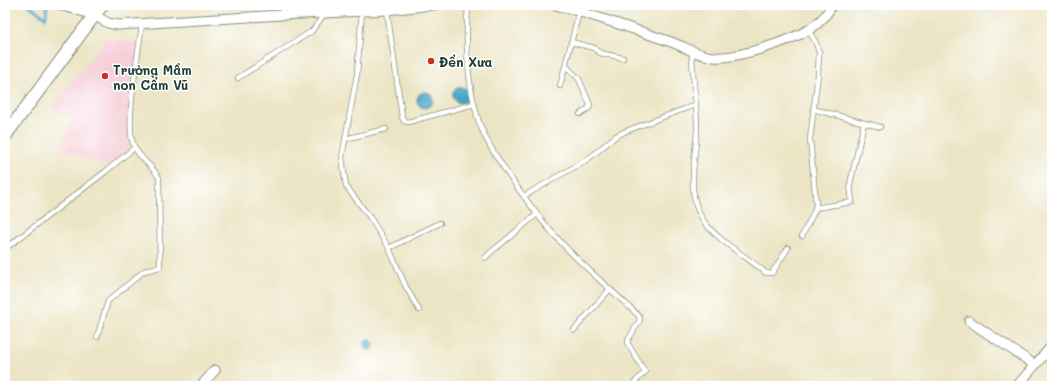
<svg xmlns="http://www.w3.org/2000/svg" width="1057" height="391" viewBox="0 0 1057 391" font-family="Mali,sans-serif">
<rect width="100%" height="100%" fill="#fff"/>
<filter id="ink" filterUnits="userSpaceOnUse"><feTurbulence type="fractalNoise" baseFrequency=".025" numOctaves="2"/><feDisplacementMap in="SourceGraphic" scale="8" xChannelSelector="R" yChannelSelector="G"/><feConvolveMatrix kernelMatrix="1 2 1 2 8 2 1 2 1" color-interpolation-filters="sRGB"/></filter>
<filter id="wash" filterUnits="userSpaceOnUse"><feTurbulence type="fractalNoise" baseFrequency=".012" numOctaves="4" result="noise"/><feDisplacementMap in="SourceGraphic" scale="16" xChannelSelector="R" yChannelSelector="G"/><feGaussianBlur stdDeviation="0.9" result="paint"/><feColorMatrix in="noise" values="0 0 0 0 0 0 0 0 0 0 0 0 0 0 0 0 0 1.4 0 .05"/><feComposite in="paint" operator="in"/></filter>
<g filter="url(#wash)">
<rect width="100%" height="100%" fill="#ece5c5"/>
<polygon fill="#f6cfd8" points="106,39 137,43 127,129 128,139 131,147 107,167 60,148 72,118 50,109"/>
<g fill="#47a5c6" stroke="#33717d">
<circle cx="461" cy="95" r="8"/>
<circle cx="425" cy="100" r="8"/>
<circle cx="369" cy="345" r="5"/>
</g>
<g fill="none" stroke-linecap="round" stroke-linejoin="round">
<g stroke="#47a5c6" stroke-width="2.5">
<polyline points="29,5 46,18"/>
<polyline points="46,17 47,5"/>
</g>
</g>
</g>
<g filter="url(#ink)">
<g fill="none" stroke-linecap="round" stroke-linejoin="round">
<g stroke="#86917c" stroke-width="6">
<g id="lane">
<path d="M468,5c-3,39 -1,79 11,117 7,20 19,37 31,55 15,21 30,43 48,62 25,28 54,51 81,77l1,4 -12,20v4l17,28 -14,14"/>
<polyline points="387,10 402,117 404,121 408,122 474,104"/>
<polyline points="362,11 357,74 342,157 346,186 371,219 389,248 405,285 419,310"/>
<polyline points="281,15 284,5"/>
<polyline points="571,42 594,48 600,53 623,58"/>
<path d="M692,51c0,26 5,51 5,77 -1,31 -12,65 6,92 14,21 45,37 63,53h6l16,-25"/>
<polyline points="566,66 579,79 590,105 589,108 580,114"/>
<polyline points="238,78 312,31 325,13"/>
<polyline points="560,86 579,12"/>
<polyline points="813,109 880,127"/>
<polyline points="345,139 386,129"/>
<polyline points="524,196 588,159 616,136 626,131 695,105"/>
<polyline points="815,208 852,202 850,184 864,123"/>
<polyline points="802,236 815,210 816,204 810,139 818,74 819,52 815,41 808,30"/>
<polyline points="389,248 440,223"/>
<polyline points="5,249 105,172 134,148"/>
<polyline points="485,258 490,253 536,215"/>
<polyline points="574,330 610,289"/>
<path d="M97,337l11,-36 36,-30 16,-4 -1,-89c-6,-12 -21,-21 -25,-32 -10,-21 5,-96 8,-122"/>
</g>
</g>
<g stroke="#86917c" stroke-width="11">
<g id="street">
<polyline points="60,5 94,15 108,23 118,25 281,15 387,10 433,5"/>
<path d="M555,5c39,10 76,23 113,36 16,5 30,15 46,16 23,2 76,-16 96,-28 9,-6 17,-14 22,-24"/>
<polyline points="969,321 1035,365 1052,346"/>
<polyline points="201,386 215,370"/>
<polyline points="1017,386 1035,365"/>
</g>
</g>
<g stroke="#86917c" stroke-width="14">
<polyline id="secondary" points="5,136 102,5"/>
</g>
<use href="#lane" stroke="#fff" stroke-width="4.5"/>
<use href="#street" stroke="#fff" stroke-width="9"/>
<use href="#secondary" stroke="#fff" stroke-width="12"/>
</g>
</g>
<g fill="#c8321e" stroke="#fff" stroke-width="1.5">
<circle cx="431" cy="61" r="4"/>
<circle cx="105" cy="76" r="4"/>
</g>
<g text-anchor="middle" dominant-baseline="central" stroke-width="3" stroke-linejoin="round" paint-order="stroke">
<g font-size="13" font-weight="bold" fill="#1f3d34" stroke="#fff" text-anchor="start">
<text x="439" y="61">Đền Xưa</text>
<text x="113" y="69">Trường Mầm<tspan x="113" dy="15">non Cẩm Vũ</tspan></text>
</g>
</g>
<rect width="1057" height="391" fill="none" stroke="#fff" stroke-width="20"/>
</svg>
